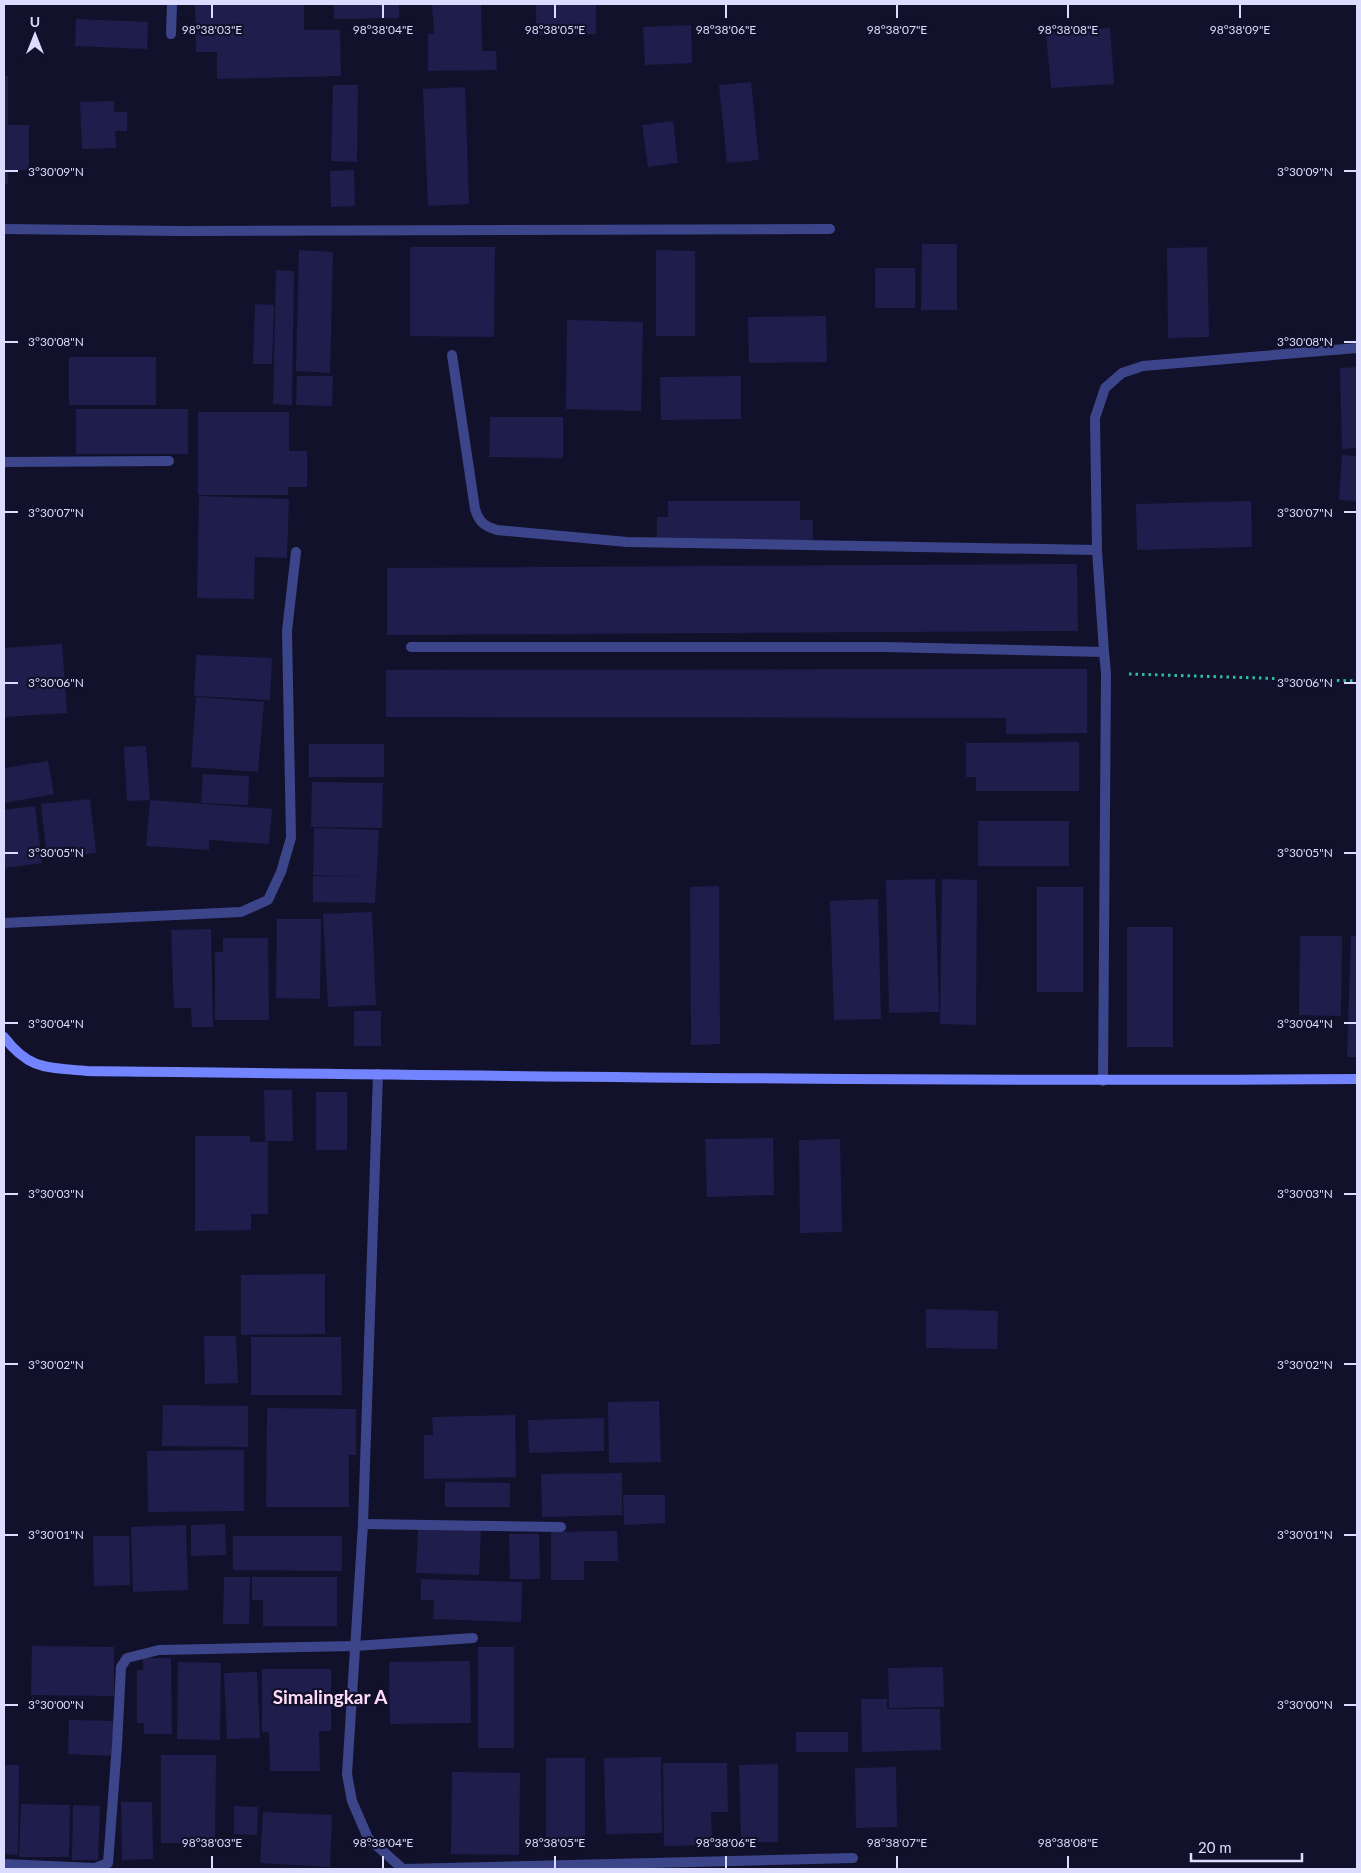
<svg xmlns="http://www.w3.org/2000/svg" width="1361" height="1873" viewBox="0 0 1361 1873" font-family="Lato,sans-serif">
<rect width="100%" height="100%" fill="#11112b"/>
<g fill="#1f1d4c">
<polygon points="195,4 304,4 304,30 340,30 341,76 217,79 217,52 196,52"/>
<polygon points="334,4 399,4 399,18 334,19"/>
<polygon points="432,4 481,4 482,51 496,51 497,70 428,71 428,34 434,34"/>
<polygon points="536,4 596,4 596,34 536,35"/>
<polygon points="76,19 148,22 147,49 75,46"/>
<polygon points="691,25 692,63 645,65 643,27"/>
<polygon points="1110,28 1114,84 1051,88 1046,33"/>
<polygon points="4,76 8,76 8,125 29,125 29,170 8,170 8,184 4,184"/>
<polygon points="751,82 759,160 727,163 719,85"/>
<polygon points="333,85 358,85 357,162 331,161"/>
<polygon points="465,87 469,204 428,206 423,89"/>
<polygon points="114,101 114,112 127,112 127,131 115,131 116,148 82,149 80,102"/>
<polygon points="673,121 678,163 648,167 642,125"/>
<polygon points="354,170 355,206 331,207 330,171"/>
<polygon points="922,244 957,244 957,310 921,310"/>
<polygon points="410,247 495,247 494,337 410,336"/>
<polygon points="1207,247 1209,337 1168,338 1167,248"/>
<polygon points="299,250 333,252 330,373 296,371"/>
<polygon points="656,250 695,251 695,336 656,336"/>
<rect x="875" y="268" width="40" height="40"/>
<polygon points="276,270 294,271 292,405 273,404"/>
<polygon points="255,304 274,305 272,364 253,364"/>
<polygon points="826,316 827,362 749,363 748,317"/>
<polygon points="567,320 643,322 641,411 566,409"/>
<rect x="69" y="357" width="87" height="48"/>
<polygon points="1357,367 1357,448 1342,449 1340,368"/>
<polygon points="297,376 333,376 332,406 296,405"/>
<polygon points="741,376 741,419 661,420 660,377"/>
<rect x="76" y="409" width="112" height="45"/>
<polygon points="198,412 289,412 289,451 307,451 307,487 288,487 288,495 198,495"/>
<polygon points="490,417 563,417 563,458 489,457"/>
<polygon points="1342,455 1357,456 1357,501 1339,500"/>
<polygon points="199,496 289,499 287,558 255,557 254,599 197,598"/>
<polygon points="668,501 800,501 800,520 813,520 813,540 657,541 657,517 668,517"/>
<polygon points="1251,501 1252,547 1137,550 1136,504"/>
<polygon points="1077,564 1078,631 387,635 387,568"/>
<polygon points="62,644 67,713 4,717 4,648"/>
<polygon points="196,655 272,658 270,700 194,696"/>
<polygon points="1087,669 1087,733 1006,734 1006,718 386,717 386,670"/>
<polygon points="196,697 264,702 258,772 191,767"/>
<polygon points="1079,742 1079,791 976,791 976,777 966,777 966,743"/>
<rect x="309" y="744" width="75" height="33"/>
<polygon points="146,746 150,800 127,801 124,747"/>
<polygon points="48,761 54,794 4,803 4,768"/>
<polygon points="203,774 249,776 248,805 201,803"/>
<polygon points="312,782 383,783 382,828 311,827"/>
<polygon points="90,799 96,853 47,858 41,804"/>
<polygon points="150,800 272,809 269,844 209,840 209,850 146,846"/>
<polygon points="35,806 42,863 4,868 4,810"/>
<rect x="978" y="821" width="91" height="45"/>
<polygon points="314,828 379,830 375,903 313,902 313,876 371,877 313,875"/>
<polygon points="935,879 939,1012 889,1013 886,880"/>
<polygon points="942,879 977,880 976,1025 940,1024"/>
<polygon points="719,886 720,1044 691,1045 690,887"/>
<rect x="1037" y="887" width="46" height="105"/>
<polygon points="878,899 881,1019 834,1020 830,901"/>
<polygon points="372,912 376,1005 328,1007 323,914"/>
<polygon points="277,919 321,919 320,999 276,998"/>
<rect x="1127" y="927" width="46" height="120"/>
<polygon points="211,929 213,1027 192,1027 191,1008 174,1008 171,930"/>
<polygon points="1300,936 1342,936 1341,1016 1299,1015"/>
<polygon points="1351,936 1357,936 1357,1057 1347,1057"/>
<polygon points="223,938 268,938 269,1020 215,1020 215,952 223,952"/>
<rect x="354" y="1011" width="27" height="35"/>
<polygon points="264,1090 292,1090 293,1141 265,1141"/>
<rect x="316" y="1092" width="31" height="58"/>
<polygon points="195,1136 250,1136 250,1142 268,1142 268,1214 251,1214 251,1230 195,1231"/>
<polygon points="773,1138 774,1195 707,1197 705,1139"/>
<polygon points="840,1139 842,1232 800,1233 799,1140"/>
<polygon points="325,1274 325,1334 241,1335 241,1275"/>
<polygon points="926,1309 998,1311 997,1349 926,1348"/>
<polygon points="204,1336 236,1336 238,1383 205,1384"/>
<polygon points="251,1337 341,1337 342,1395 251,1395"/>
<polygon points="659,1401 661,1462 609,1463 608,1402"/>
<polygon points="163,1405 248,1406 248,1447 162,1446"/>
<polygon points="267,1408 356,1409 356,1455 349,1455 349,1507 266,1507"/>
<polygon points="515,1415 516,1477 424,1479 424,1435 433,1435 432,1417"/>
<polygon points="604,1418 604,1451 529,1453 528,1420"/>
<polygon points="244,1450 244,1511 148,1512 147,1451"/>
<polygon points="622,1473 622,1515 542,1517 541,1474"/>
<polygon points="445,1482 510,1483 510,1507 445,1507"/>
<polygon points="623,1495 665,1495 665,1523 624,1525"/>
<polygon points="225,1524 226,1555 191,1556 191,1525"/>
<polygon points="186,1525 188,1590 133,1592 131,1527"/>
<polygon points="418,1528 481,1530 479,1575 416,1573"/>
<polygon points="617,1531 618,1561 584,1561 584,1580 551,1580 551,1532"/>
<polygon points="509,1534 539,1534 540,1579 510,1579"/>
<polygon points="93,1536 129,1536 130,1585 94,1586"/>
<polygon points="233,1536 342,1536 342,1571 233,1570"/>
<polygon points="224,1577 250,1577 249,1624 223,1624"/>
<polygon points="252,1577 337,1577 337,1626 263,1626 263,1600 252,1600"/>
<polygon points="421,1579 522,1582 521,1622 433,1619 434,1600 421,1600"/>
<polygon points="32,1646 114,1647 114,1696 31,1695"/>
<rect x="478" y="1647" width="36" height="101"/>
<polygon points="143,1658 171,1658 172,1734 144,1734 144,1723 137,1723 137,1670 143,1670"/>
<polygon points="470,1661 471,1723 390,1724 389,1662"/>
<polygon points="178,1662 221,1663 220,1740 177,1739"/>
<polygon points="943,1667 944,1707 889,1708 888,1668"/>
<polygon points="262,1669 331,1669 331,1731 319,1731 320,1771 270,1771 269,1732 262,1732"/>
<polygon points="257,1672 260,1738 227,1739 224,1673"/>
<polygon points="861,1699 887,1699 887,1709 940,1709 941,1750 862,1752"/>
<polygon points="69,1720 116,1721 114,1756 68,1754"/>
<rect x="796" y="1732" width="52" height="20"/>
<polygon points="161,1755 216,1755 215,1844 161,1843"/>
<polygon points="661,1757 662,1833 606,1834 604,1758"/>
<polygon points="546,1758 585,1758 585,1840 546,1839"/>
<polygon points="663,1763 727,1763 728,1812 711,1812 712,1845 664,1846"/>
<polygon points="778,1764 778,1842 741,1842 739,1765"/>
<polygon points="4,1765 19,1765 18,1855 4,1854"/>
<polygon points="896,1767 897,1827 856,1828 855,1768"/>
<polygon points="452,1772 520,1773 519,1855 451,1854"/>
<polygon points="121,1802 152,1802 153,1859 122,1860"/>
<polygon points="21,1804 70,1805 69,1857 19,1857"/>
<polygon points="73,1805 100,1806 98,1860 72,1860"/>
<polygon points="234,1806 258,1807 257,1835 234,1834"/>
<polygon points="263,1812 332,1815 330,1867 260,1863"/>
</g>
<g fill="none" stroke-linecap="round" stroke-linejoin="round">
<polyline stroke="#30bea0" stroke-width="3" stroke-dasharray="2.5 4" stroke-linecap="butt" points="1129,674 1357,681"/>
<g stroke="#3c458a" stroke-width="10">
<polyline points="4,462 169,461"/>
<polyline points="355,1646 473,1638"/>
</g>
<g stroke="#3c458a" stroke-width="10">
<polyline points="171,34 172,4"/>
<polyline points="4,229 182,231 830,229"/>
<path d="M452,355l23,154c4,13 9,17 22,21l130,12 470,8"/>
<polyline points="411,647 884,647 1104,652 1106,673 1103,1081"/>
<polyline points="1104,652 1097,550 1095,418 1105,388 1122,373 1143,366 1357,348"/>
<polyline points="4,923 241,912 268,900 281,872 291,838 287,631 296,552"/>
<polyline points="378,1074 363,1524 347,1774 352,1801 368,1838 403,1869"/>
<polyline points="363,1524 561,1527"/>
<polyline points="4,1864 95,1868 108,1863 117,1745 121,1667 127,1658 159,1650 355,1646"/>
<polyline points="403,1869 853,1858"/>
</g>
<path stroke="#7284ff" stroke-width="10" d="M4,1037c26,34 44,30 83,34 424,5 847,11 1270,8"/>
</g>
<path fill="none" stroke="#dbdcff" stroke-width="2" d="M212,5v13M383,5v13M555,5v13M726,5v13M897,5v13M1068,5v13M1240,5v13M5,171h13M1344,171h12M5,342h13M1344,342h12M5,512h13M1344,512h12M5,683h13M1344,683h12M5,853h13M1344,853h12M5,1023h13M1344,1023h12M5,1194h13M1344,1194h12M5,1364h13M1344,1364h12M5,1535h13M1344,1535h12M5,1705h13M1344,1705h12M212,1856v12M383,1856v12M555,1856v12M726,1856v12M897,1856v12M1068,1856v12"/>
<g text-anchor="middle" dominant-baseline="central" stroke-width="4.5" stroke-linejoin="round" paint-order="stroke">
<g font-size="19" font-weight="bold" fill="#ffddf8" stroke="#11112b">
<text x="330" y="1696">Simalingkar A</text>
</g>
</g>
<g font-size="12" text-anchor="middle" fill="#dbdcff" stroke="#11112b" stroke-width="4.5" stroke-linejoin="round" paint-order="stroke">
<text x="212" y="34">98°38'03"E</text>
<text x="383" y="34">98°38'04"E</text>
<text x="555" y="34">98°38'05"E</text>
<text x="726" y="34">98°38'06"E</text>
<text x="897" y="34">98°38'07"E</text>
<text x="1068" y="34">98°38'08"E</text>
<text x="1240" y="34">98°38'09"E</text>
<text x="56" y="176">3°30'09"N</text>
<text x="1305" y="176">3°30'09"N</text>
<text x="56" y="346">3°30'08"N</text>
<text x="1305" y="346">3°30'08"N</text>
<text x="56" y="517">3°30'07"N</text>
<text x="1305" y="517">3°30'07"N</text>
<text x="56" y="687">3°30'06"N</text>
<text x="1305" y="687">3°30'06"N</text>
<text x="56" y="857">3°30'05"N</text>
<text x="1305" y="857">3°30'05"N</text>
<text x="56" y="1028">3°30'04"N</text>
<text x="1305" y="1028">3°30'04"N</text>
<text x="56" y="1198">3°30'03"N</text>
<text x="1305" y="1198">3°30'03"N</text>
<text x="56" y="1369">3°30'02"N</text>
<text x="1305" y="1369">3°30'02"N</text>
<text x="56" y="1539">3°30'01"N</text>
<text x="1305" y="1539">3°30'01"N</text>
<text x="56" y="1709">3°30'00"N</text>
<text x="1305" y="1709">3°30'00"N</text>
<text x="212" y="1847">98°38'03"E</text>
<text x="383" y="1847">98°38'04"E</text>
<text x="555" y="1847">98°38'05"E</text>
<text x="726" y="1847">98°38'06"E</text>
<text x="897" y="1847">98°38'07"E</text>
<text x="1068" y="1847">98°38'08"E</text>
</g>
<rect width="1361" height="1873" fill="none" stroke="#dbdcff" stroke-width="10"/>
<g transform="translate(35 35)" stroke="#11112b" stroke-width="4" paint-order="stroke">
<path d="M0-4L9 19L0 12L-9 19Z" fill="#dbdcff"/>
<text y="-8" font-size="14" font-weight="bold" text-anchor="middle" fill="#dbdcff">U</text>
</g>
<path d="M1191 1853v8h111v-8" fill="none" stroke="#dbdcff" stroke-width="2.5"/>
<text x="1198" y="1853" font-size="15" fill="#dbdcff" stroke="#11112b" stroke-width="4" paint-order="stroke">20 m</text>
</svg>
